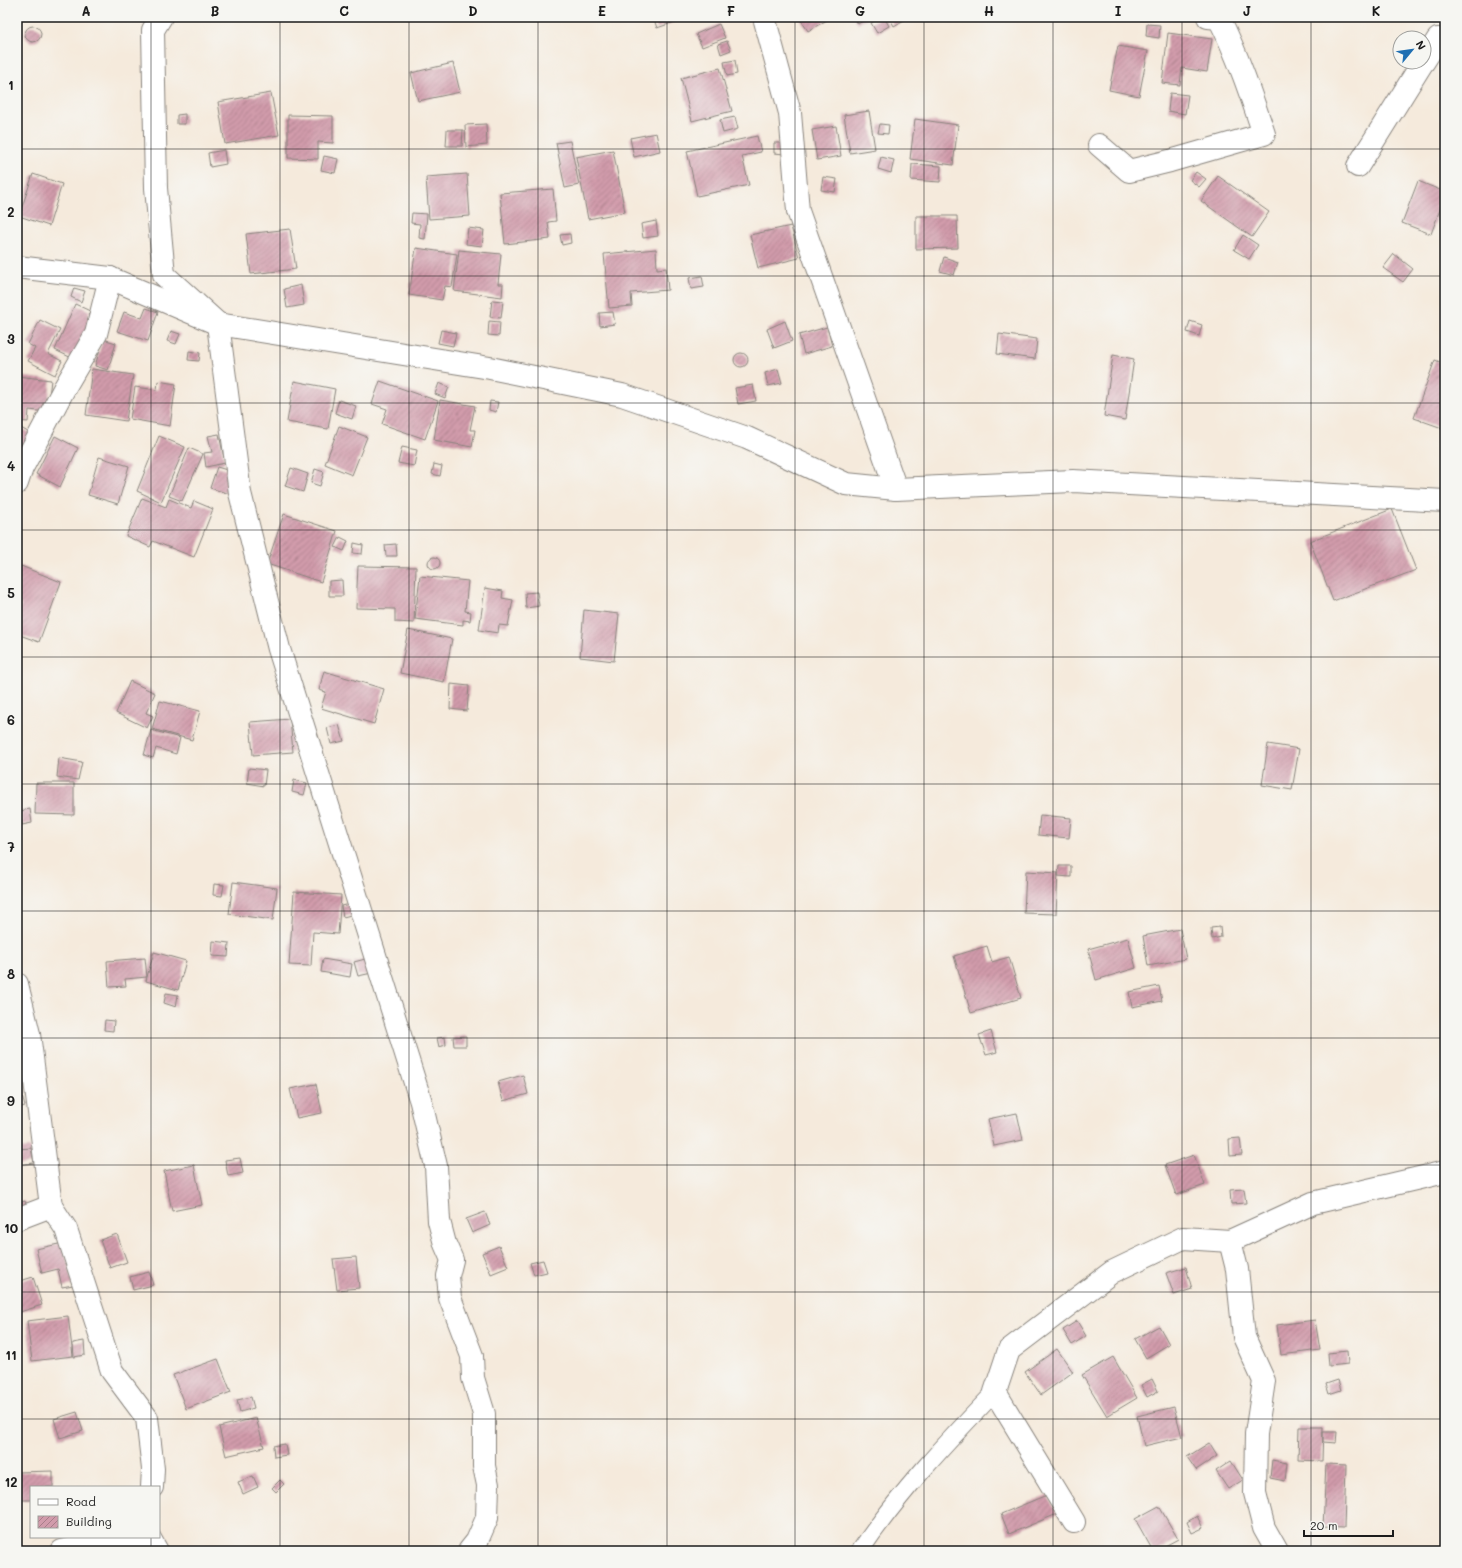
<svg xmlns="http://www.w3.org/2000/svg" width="1462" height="1568" viewBox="0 0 1462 1568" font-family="Mali,sans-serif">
<defs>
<pattern id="building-hatch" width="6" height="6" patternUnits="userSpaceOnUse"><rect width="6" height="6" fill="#d19bab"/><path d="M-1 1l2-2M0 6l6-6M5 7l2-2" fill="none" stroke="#a97e8a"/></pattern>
</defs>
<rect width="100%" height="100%" fill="#f6f6f2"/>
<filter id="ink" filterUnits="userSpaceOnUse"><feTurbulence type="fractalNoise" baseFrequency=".025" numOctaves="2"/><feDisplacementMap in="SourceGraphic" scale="8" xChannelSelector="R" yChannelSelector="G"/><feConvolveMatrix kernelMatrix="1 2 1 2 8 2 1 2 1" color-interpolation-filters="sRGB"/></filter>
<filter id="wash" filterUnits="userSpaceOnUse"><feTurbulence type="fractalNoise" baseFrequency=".012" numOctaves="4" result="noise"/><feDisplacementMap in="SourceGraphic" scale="16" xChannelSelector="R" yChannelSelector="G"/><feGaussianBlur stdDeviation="0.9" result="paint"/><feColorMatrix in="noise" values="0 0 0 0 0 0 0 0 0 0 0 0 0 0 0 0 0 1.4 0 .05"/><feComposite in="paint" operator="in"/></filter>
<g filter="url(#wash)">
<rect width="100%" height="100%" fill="#f5eadc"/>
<g id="blocks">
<g fill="url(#building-hatch)">
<polygon points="653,17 689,17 657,28"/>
<polygon points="799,17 832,17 808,31"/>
<polygon points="854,17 869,17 858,24"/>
<polygon points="881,17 884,17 889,26 877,33 871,23"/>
<polygon points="889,17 909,17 894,26"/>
<polygon points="719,24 725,38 702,47 696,34"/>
<polygon points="1147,24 1160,25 1159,38 1146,36"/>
<circle cx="33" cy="34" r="8"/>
<polygon points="1168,33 1212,39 1207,72 1182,68 1180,85 1162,83"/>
<polygon points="727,41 731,50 721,54 718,44"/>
<polygon points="1118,46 1148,51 1139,96 1109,90"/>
<polygon points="17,54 21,55 19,72 17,72"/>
<polygon points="735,60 737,74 727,76 724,62"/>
<polygon points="453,63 460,92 418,101 411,73"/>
<polygon points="720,68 732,111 692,121 681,78"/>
<polygon points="271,93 279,135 225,144 218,102"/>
<polygon points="1170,93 1188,95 1185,114 1168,111"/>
<polygon points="869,111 875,149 850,153 844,115"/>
<polygon points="185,114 185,124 177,124 177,115"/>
<polygon points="288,115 333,116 333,143 318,142 318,159 288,158"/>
<polygon points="735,117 738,129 723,133 720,120"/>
<polygon points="915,119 958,125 953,165 910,159"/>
<polygon points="486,124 487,145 466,147 465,125"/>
<polygon points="880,124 889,125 888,134 878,133"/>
<polygon points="836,126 841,156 817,160 812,130"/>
<polygon points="447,130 463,130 462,146 446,146"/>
<polygon points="656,133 660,151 634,157 630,138"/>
<polygon points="757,136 761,152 742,156 749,185 697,196 687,151"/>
<polygon points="570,141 579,185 565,188 556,143"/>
<polygon points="774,143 785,143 784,154 774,153"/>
<polygon points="224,150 226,164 210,167 208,153"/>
<polygon points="613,150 625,212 588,219 576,157"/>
<polygon points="324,156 338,159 335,173 321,170"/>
<polygon points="881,157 894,160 891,173 878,169"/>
<polygon points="912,164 941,166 940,182 911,180"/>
<polygon points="1196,172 1206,179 1199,187 1190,180"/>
<polygon points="33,174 62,184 49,226 19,216"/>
<polygon points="467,174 470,216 429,219 426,177"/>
<polygon points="1218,176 1269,212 1252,237 1201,201"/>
<polygon points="823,177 837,179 835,192 821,190"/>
<polygon points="1418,181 1445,192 1445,196 1431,234 1402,223"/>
<polygon points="553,189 556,221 548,222 550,239 505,244 500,193"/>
<polygon points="412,213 427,214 425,239 419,238 420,224 411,223"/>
<polygon points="916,216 957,216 958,248 916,249"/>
<polygon points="656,221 658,236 643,238 641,224"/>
<polygon points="791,226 799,258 758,268 750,235"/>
<polygon points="468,228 484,230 482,246 466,244"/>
<polygon points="290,229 296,269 251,274 246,234"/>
<polygon points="570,234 571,243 562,245 560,235"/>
<polygon points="1243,235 1258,245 1249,259 1234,250"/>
<polygon points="416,248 457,254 452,287 445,286 442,300 409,295"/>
<polygon points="656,249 657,269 666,268 668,290 631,293 632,306 609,308 604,254"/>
<polygon points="459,250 501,254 498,284 503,284 502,297 454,291"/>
<polygon points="1394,254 1413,269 1403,282 1383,268"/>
<polygon points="944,257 958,262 954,275 940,271"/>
<polygon points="702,276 704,287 691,289 689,278"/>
<polygon points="301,285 304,305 287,308 284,289"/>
<polygon points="74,288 85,291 81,302 71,297"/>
<polygon points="492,300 503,301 501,318 490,317"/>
<polygon points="75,304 90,311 88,316 94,319 76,360 55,350"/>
<polygon points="146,308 158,312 148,341 117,331 124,312 142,318"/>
<polygon points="613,312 615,324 600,326 599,313"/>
<polygon points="40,320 60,330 48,354 62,361 55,375 28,361 35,348 28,344"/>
<polygon points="489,321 500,322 499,336 488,335"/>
<polygon points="785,321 792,341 774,348 767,329"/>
<polygon points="1190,321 1202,325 1199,336 1187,332"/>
<polygon points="827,327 832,346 804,354 799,335"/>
<polygon points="441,330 456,333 453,346 438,343"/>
<polygon points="171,331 180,334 176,344 167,341"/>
<polygon points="999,334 1037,339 1035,359 997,354"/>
<polygon points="103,339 116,343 108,370 95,366"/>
<polygon points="189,351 200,353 199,361 188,360"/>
<circle cx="741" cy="360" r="7"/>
<polygon points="1113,355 1134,359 1125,420 1104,416"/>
<polygon points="1435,360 1445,364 1445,429 1414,418"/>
<polygon points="92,369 133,375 126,421 86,415"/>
<polygon points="778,369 782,383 768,386 765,373"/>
<polygon points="17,376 51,380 47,412 29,410 28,422 17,421"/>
<polygon points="158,381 176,384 170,426 130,419 135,387 157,390"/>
<polygon points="294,381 335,389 328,429 287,422"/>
<polygon points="380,381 438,401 425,439 382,424 387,409 372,404"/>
<polygon points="439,383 449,387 445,398 435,394"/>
<polygon points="753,385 756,401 738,404 735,388"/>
<polygon points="339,400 356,406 352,419 335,413"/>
<polygon points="440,400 475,406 470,430 475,430 472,447 434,440"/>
<polygon points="490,401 498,402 496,412 489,410"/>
<polygon points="339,426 367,437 352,475 325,464"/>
<polygon points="21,428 33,435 26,447 17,442 17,435"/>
<polygon points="219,434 225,463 206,467 204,453 212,452 208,436"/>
<polygon points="55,436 78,448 60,487 36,474"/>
<polygon points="159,436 185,447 161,502 137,491"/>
<polygon points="402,447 417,450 414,466 398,463"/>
<polygon points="189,448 203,454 182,501 169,496"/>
<polygon points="99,457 129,466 118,504 88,495"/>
<polygon points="434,464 442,466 440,476 432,474"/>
<polygon points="217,467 230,471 227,482 233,483 230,494 210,488"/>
<polygon points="291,468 308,474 303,492 285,486"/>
<polygon points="315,469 324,472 320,486 311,483"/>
<polygon points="142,498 166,507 169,499 191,508 194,501 213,509 194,557 153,541 150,547 126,536"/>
<polygon points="1392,509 1416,570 1333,601 1310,541"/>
<polygon points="284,514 337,531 321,582 267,564"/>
<polygon points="340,537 348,541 344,551 335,547"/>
<polygon points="354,543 363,545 362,554 353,553"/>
<polygon points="396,544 397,556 386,556 385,545"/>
<circle cx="434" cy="563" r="6"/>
<polygon points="21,566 61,582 39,642 17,634 17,615 21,605 17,603 17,576"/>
<polygon points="358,566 416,567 414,623 395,622 395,609 356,608"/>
<polygon points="420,576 468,581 465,611 471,612 470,621 463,620 463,625 415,619"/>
<polygon points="342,580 343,596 329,596 329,581"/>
<polygon points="485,588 503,591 502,598 513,600 508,626 499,625 498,633 479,630"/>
<polygon points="537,592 539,606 526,608 525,593"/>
<polygon points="584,610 619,614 614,661 580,657"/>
<polygon points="408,630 452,639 444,682 400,673"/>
<polygon points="324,671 384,689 374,724 321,708 326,692 319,690"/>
<polygon points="130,681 155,693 146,713 153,716 147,728 116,713"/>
<polygon points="451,684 469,686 467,711 450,709"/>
<polygon points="160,701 200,711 192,740 152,729"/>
<polygon points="290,719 293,752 253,755 250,722"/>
<polygon points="339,725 344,741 331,744 327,728"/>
<polygon points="151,730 180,738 176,754 156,748 153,758 144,755"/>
<polygon points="1268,744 1299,749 1292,790 1262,785"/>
<polygon points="59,758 82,762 78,780 57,777"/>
<polygon points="249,768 266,770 264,786 247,783"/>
<polygon points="294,780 307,783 304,795 292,792"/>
<polygon points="36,783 74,783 74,815 35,814"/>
<polygon points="30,809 32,823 22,825 20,811"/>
<polygon points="1040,815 1071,818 1069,838 1038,835"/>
<polygon points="1059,866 1071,866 1071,877 1058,876"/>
<polygon points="1026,871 1058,873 1056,914 1024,913"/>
<polygon points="233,882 277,888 273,920 229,914"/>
<polygon points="214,884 224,885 222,896 213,895"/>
<polygon points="294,892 341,895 338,934 313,932 311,966 289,965"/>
<polygon points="353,903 355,914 343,917 341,906"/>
<polygon points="1220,927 1221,937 1212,939 1211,928"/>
<polygon points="1180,929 1186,959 1148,966 1143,936"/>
<polygon points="1128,938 1136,968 1096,980 1088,949"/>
<polygon points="213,941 229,943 228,957 212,956"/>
<polygon points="987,946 992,962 1009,957 1021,998 971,1013 954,956"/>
<polygon points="154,952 186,961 178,990 146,981 147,977 125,979 126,986 109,987 107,961 145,958 147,977"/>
<polygon points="369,958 372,973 358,976 354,962"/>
<polygon points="323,959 352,964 350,977 321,972"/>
<polygon points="1159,986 1162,1001 1132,1007 1129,992"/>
<polygon points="166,993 178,995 176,1007 164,1003"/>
<polygon points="105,1020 114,1021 113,1031 104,1030"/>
<polygon points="991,1031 997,1052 986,1055 979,1035"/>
<polygon points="466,1036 466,1046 454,1046 453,1037"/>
<polygon points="445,1037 446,1045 439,1047 437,1038"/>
<polygon points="523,1075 528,1094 503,1101 498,1082"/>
<polygon points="316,1084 322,1113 297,1118 290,1089"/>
<polygon points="21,1091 25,1106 17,1108 17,1092"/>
<polygon points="1017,1113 1023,1140 994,1146 988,1119"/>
<polygon points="1240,1138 1242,1155 1230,1156 1229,1139"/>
<polygon points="31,1148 34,1163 17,1165 17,1149"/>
<polygon points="1194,1155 1205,1185 1176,1195 1165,1165"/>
<polygon points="240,1158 243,1173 228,1176 225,1160"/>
<polygon points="194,1165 202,1205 172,1211 164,1171"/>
<polygon points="1244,1189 1246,1203 1231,1204 1230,1190"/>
<polygon points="25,1201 28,1208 21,1211 18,1203"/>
<polygon points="485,1212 490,1225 472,1233 466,1219"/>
<polygon points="117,1234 127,1262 110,1268 100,1240"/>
<polygon points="63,1243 73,1285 62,1287 58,1269 42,1273 36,1249"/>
<polygon points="499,1246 508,1267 491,1274 482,1253"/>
<polygon points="356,1257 359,1288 337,1290 333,1259"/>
<polygon points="543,1260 547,1272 534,1275 530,1263"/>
<polygon points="1186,1267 1192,1289 1174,1295 1166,1273"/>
<polygon points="149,1272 153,1285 133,1290 130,1277"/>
<polygon points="33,1277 42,1305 20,1312 17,1303 17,1282"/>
<polygon points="68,1316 73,1356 32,1361 27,1321"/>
<polygon points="1315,1320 1320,1350 1281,1355 1277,1325"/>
<polygon points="1077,1321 1086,1336 1072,1345 1063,1330"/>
<polygon points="1159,1326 1169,1344 1146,1358 1135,1339"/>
<polygon points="84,1341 85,1355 74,1357 73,1343"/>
<polygon points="1057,1349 1073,1372 1041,1395 1025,1372"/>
<polygon points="1347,1351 1348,1364 1329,1366 1328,1353"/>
<polygon points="1113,1357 1137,1398 1107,1416 1082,1375"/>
<polygon points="218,1359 231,1392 186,1409 173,1375"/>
<polygon points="1152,1379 1158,1391 1147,1397 1141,1385"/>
<polygon points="1338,1380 1341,1390 1329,1394 1326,1384"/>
<polygon points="251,1397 254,1408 240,1412 237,1400"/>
<polygon points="1174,1407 1182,1437 1144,1446 1137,1416"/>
<polygon points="77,1412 83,1431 60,1438 54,1419"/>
<polygon points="256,1418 264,1447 226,1456 219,1427"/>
<polygon points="1299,1427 1323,1427 1322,1461 1298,1460"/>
<polygon points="1323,1432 1337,1432 1336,1443 1323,1442"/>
<polygon points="1209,1443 1217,1456 1196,1470 1187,1457"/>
<polygon points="285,1444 287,1455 274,1457 273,1446"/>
<polygon points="1272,1460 1287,1463 1285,1481 1270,1478"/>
<polygon points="1231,1461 1243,1480 1228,1489 1216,1471"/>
<polygon points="1326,1464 1346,1465 1344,1528 1323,1527"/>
<polygon points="53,1471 53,1487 31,1487 31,1500 19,1500 18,1472"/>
<polygon points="253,1476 258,1487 243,1494 238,1482"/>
<polygon points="280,1480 284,1484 276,1492 272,1488"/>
<polygon points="1049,1494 1057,1514 1009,1534 1001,1514"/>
<polygon points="1159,1506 1178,1539 1156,1551 1153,1551 1135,1519"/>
<polygon points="1197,1516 1203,1528 1192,1533 1187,1522"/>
</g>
</g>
</g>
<g filter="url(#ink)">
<use href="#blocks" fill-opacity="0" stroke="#88837c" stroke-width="1"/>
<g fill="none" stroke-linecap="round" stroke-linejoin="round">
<g stroke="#88837c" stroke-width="19">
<path id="service" d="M860,1551c39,-58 87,-109 135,-159"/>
</g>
<g stroke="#88837c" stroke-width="24">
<g id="minor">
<polyline points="161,17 153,30 156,188 164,275 218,324 240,493 279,649 421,1102 436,1166 439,1221 445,1244 452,1260 448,1276 450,1298 472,1356 473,1378 484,1414 484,1466 488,1485 487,1518 477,1541 469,1551"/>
<polyline points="764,17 790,113 798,211 896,489"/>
<polyline points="1424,61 1438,39 1445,40"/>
<path d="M1099,145l30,26 41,-10 94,-27c-13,-39 -26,-78 -45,-116l-11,-1"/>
<polyline points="1358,166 1423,62"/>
<polyline points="17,267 110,278 218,324 490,368 622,395 747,438 846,484 896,489 1073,481 1445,501"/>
<polyline points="17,483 22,468 65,387 96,334 110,278"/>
<polyline points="17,984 29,1034 51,1206 17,1219"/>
<polyline points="51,1206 66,1229 112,1371 147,1418 153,1469 152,1487"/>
<polyline points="1230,1241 1237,1269 1244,1337 1264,1381 1256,1434 1255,1493 1264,1528 1277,1551"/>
<polyline points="1074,1522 995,1392 1009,1350 1112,1272 1183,1238 1230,1241 1313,1203 1445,1172"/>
<polyline points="62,1551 91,1544 149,1537 157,1551"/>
</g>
</g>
<use href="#service" stroke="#fff" stroke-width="17"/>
<use href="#minor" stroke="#fff" stroke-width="22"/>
</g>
</g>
<path fill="none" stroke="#1c1c1c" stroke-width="1" stroke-opacity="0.55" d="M151,17v1470M280,17v1534M409,17v1534M538,17v1534M667,17v1534M795,17v1534M924,17v1534M1053,17v1534M1182,17v1534M1311,17v1534M17,149h1428M17,276h1428M17,403h1428M17,530h1428M17,657h1428M17,784h1428M17,911h1428M17,1038h1428M17,1165h1428M17,1292h1428M17,1419h1428M151,1537v14"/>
<rect width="1462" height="1568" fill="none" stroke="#f6f6f2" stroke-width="44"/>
<rect x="30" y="1486" width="130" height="52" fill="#f6f6f2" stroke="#9f9f9c"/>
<rect x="38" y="1499" width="20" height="6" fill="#ffffff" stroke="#9f9f9c"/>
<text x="66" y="1506" font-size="12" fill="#1c1c1c">Road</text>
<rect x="38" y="1516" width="20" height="12" fill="url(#building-hatch)" stroke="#9f9f9c"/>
<text x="66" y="1526" font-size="12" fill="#1c1c1c">Building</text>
<g transform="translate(1412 50) rotate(61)"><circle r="19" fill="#f6f6f2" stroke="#9f9f9c"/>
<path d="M0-3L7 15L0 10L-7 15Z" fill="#1f6fb2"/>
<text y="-6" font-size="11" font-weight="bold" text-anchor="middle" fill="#1c1c1c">N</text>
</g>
<path d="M1304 1530v6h89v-6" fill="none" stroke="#1c1c1c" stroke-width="2"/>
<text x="1310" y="1530" font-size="12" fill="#1c1c1c" stroke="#f6f6f2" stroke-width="3" paint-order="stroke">20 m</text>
<rect x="22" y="22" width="1418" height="1524" fill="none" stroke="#1c1c1c" stroke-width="1.5"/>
<g font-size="13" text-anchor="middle" font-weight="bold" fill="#1c1c1c">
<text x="86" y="16">A</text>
<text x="215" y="16">B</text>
<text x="344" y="16">C</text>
<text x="473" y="16">D</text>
<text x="602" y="16">E</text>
<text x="731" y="16">F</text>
<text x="860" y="16">G</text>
<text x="989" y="16">H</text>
<text x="1118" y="16">I</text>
<text x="1247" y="16">J</text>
<text x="1376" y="16">K</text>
<text x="11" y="90">1</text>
<text x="11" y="217">2</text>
<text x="11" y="344">3</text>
<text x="11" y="471">4</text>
<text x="11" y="598">5</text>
<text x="11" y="725">6</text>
<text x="11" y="852">7</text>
<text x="11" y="979">8</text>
<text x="11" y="1106">9</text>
<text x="11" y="1233">10</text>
<text x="11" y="1360">11</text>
<text x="11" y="1487">12</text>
</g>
</svg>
